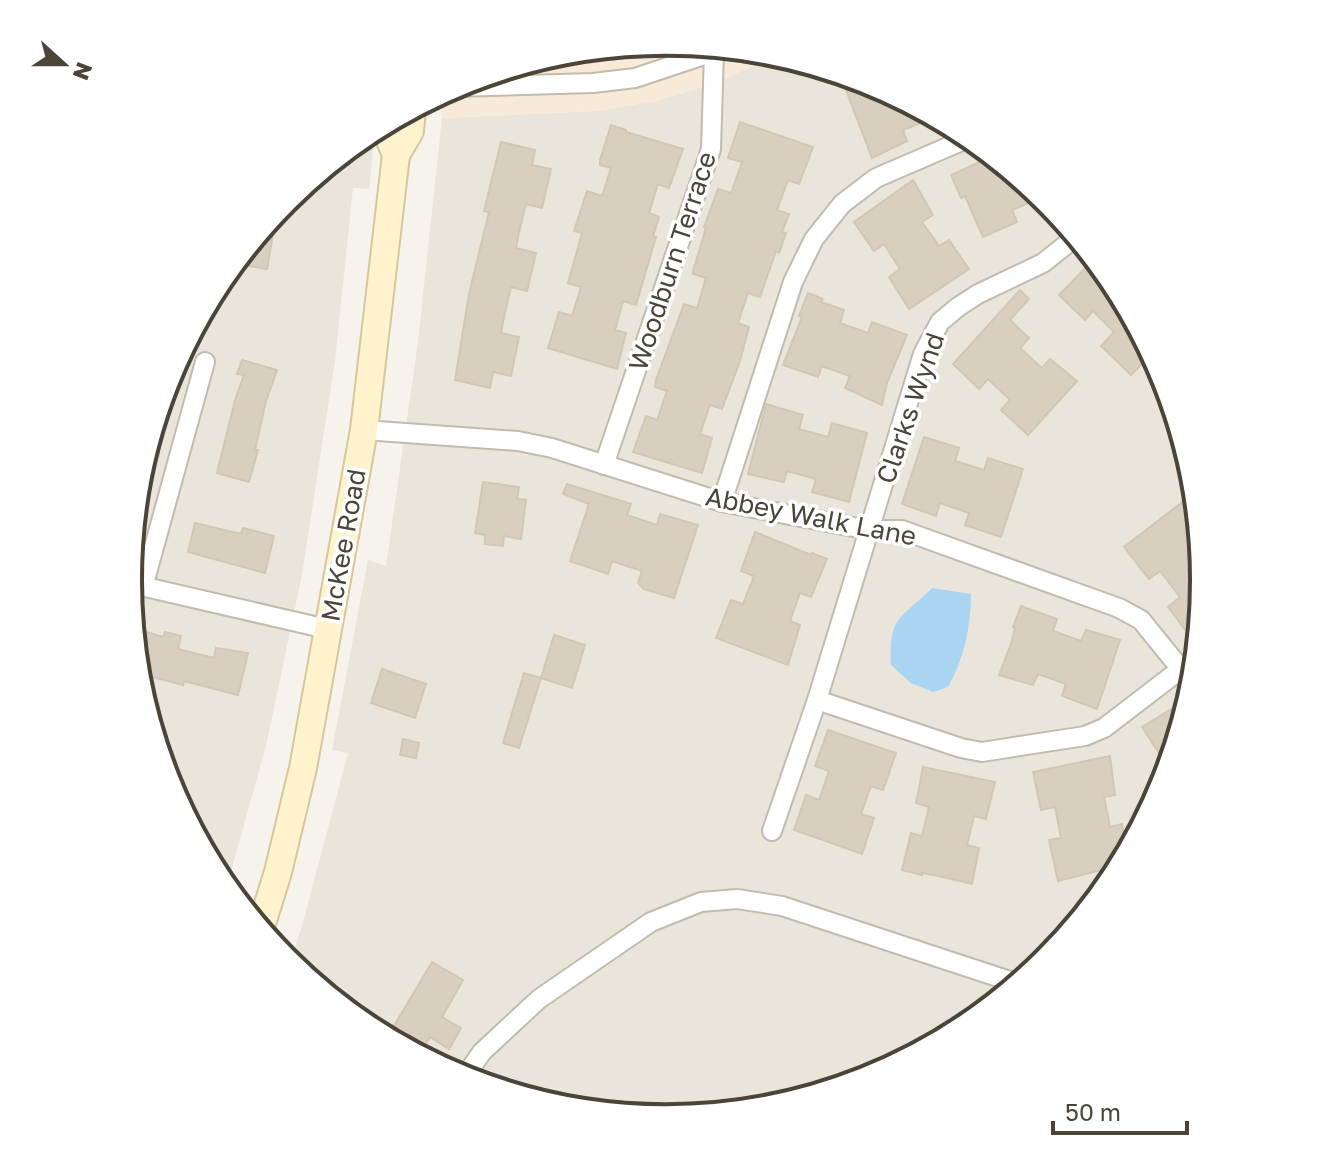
<svg xmlns="http://www.w3.org/2000/svg" width="1333" height="1161" viewBox="0 0 1333 1161" font-family="'Golos Text',sans-serif">
<rect width="100%" height="100%" fill="#f6f3ec"/>
<g fill="#eae5da">
<polygon points="779,54 873,83 966,133 1048,200 1114,282 1164,375 1195,476 1205,581 1195,686 1164,787 1114,880 1047,962 965,1028 872,1078 771,1109 666,1119 561,1109 460,1078 367,1028 289,964 302,926 348,753 332,750 368,560 386,566 418,342 442,118 596,111 656,101 713,84"/>
<polygon points="375,129 369,189 353,188 335,361 302,575 266,746 226,889 218,879 169,786 138,685 128,580 138,475 169,374 219,281 286,199"/>
</g>
<polygon fill="#f7ead8" points="667,42 779,54 713,84 656,101 596,111 442,118 445,91 461,83 562,52"/>
<path fill="#a9d4f2" d="M932,588l39,6c0,32 -7,65 -23,93l-15,5 -22,-9 -20,-18c-2,-51 10,-45 41,-77z"/>
<g fill="#d8cfc1" stroke="#d3c7b4" stroke-width="2">
<polygon points="867,81 873,83 936,117 903,130 907,141 872,158 846,90"/>
<polygon points="740,122 813,147 799,184 788,180 777,210 789,214 782,232 786,233 779,253 776,251 760,297 748,293 738,323 749,327 740,361 722,409 710,405 700,434 712,438 702,473 633,452 646,416 657,420 667,391 655,387 656,380 684,304 697,308 706,278 693,274 693,271 706,228 704,227 718,189 731,193 742,162 728,158"/>
<polygon points="611,125 626,130 626,132 683,149 669,188 658,184 649,213 659,217 653,236 656,237 636,305 623,301 615,330 626,333 617,369 548,348 559,312 572,316 581,287 568,283 582,233 574,231 587,191 602,196 611,168 600,165 600,160"/>
<polygon points="501,142 535,150 532,165 551,169 542,208 526,204 519,232 516,248 536,253 527,291 511,287 504,317 501,333 519,337 511,376 493,372 490,388 455,380 469,294 489,212 484,211"/>
<polygon points="986,159 991,170 1004,164 1043,197 1012,210 1017,222 983,237 965,196 961,198 951,175"/>
<polygon points="913,180 933,215 922,222 939,246 949,240 969,269 909,309 889,277 900,269 884,244 874,251 854,222"/>
<polygon points="260,231 273,234 267,269 243,265 246,249"/>
<polygon points="1095,258 1114,282 1152,353 1131,375 1101,346 1114,332 1093,311 1085,320 1059,295"/>
<polygon points="1020,290 1029,299 1010,320 1029,338 1020,348 1042,368 1050,359 1077,381 1028,435 1001,410 1010,400 988,379 979,389 953,364"/>
<polygon points="808,293 823,299 821,302 844,310 840,323 868,333 872,322 907,335 887,383 882,405 845,388 850,376 822,366 818,377 783,365 802,317 799,316"/>
<polygon points="242,360 277,370 266,401 255,450 258,450 249,482 217,473 235,400 244,375 237,374"/>
<polygon points="766,404 803,415 799,429 828,437 832,423 867,433 849,502 812,492 816,479 787,471 784,482 748,474"/>
<polygon points="924,437 959,448 955,461 984,470 988,458 1023,469 1001,537 965,525 969,513 940,503 936,516 902,504"/>
<polygon points="483,482 519,487 517,499 526,500 521,539 504,536 503,546 485,544 485,535 475,533"/>
<polygon points="567,484 631,504 627,515 657,525 660,514 698,525 674,598 644,589 638,583 642,571 612,561 608,574 570,561 589,504 563,494"/>
<polygon points="1185,500 1199,518 1205,581 1200,633 1192,639 1168,607 1180,597 1160,571 1149,579 1124,547"/>
<polygon points="195,523 241,534 243,528 274,536 265,573 188,552"/>
<polygon points="755,532 811,555 812,553 827,559 811,597 800,593 790,621 800,625 788,665 716,638 731,600 743,604 754,576 741,571"/>
<polygon points="1021,606 1057,619 1053,631 1081,641 1086,630 1120,640 1097,709 1062,696 1066,684 1038,674 1033,685 999,675 1012,641 1015,627 1013,627"/>
<polygon points="133,628 163,637 165,632 181,636 178,649 214,658 216,648 248,653 238,695 184,681 183,685 137,673"/>
<polygon points="554,635 585,645 572,688 541,678"/>
<polygon points="382,669 426,684 415,718 371,703"/>
<polygon points="524,673 541,678 519,748 503,743"/>
<polygon points="1191,697 1175,751 1163,759 1142,727"/>
<polygon points="828,730 896,753 883,790 871,786 861,814 874,818 862,854 794,830 806,795 819,800 829,771 815,766"/>
<polygon points="403,739 419,743 416,758 400,755"/>
<polygon points="1110,756 1115,795 1104,797 1110,827 1122,824 1125,843 1134,842 1122,865 1058,881 1049,840 1061,838 1055,807 1041,810 1033,772"/>
<polygon points="923,767 995,782 986,819 974,816 967,845 979,848 972,884 939,876 922,873 922,875 902,870 911,833 922,836 929,807 916,803"/>
<polygon points="432,962 463,980 442,1017 461,1028 449,1049 430,1037 420,1055 388,1036"/>
</g>
<g fill="none" stroke-linecap="round" stroke-linejoin="round">
<g stroke="#c2bbae" stroke-width="22">
<g id="street">
<polyline points="454,87 593,83 635,78 722,49"/>
<polyline points="364,430 518,441 552,448 722,502 869,530 902,530 1119,608 1141,620 1180,668"/>
<polyline points="604,465 711,149 714,52"/>
<polyline points="722,502 793,282 814,239 842,204 876,178 971,137"/>
<polyline points="128,583 327,629"/>
<polyline points="143,587 205,362"/>
<polyline points="817,700 961,748 982,752 1085,736 1104,728 1198,656"/>
<polyline points="772,831 817,700 923,354 940,322 958,307 978,294 1043,263 1077,236"/>
<polyline points="463,1079 482,1052 539,999 651,922 701,902 737,899 782,906 1019,984"/>
</g>
</g>
<g stroke="#d6c79b" stroke-width="30">
<g id="secondary">
<polyline points="390,121 389,138 396,155"/>
<polyline points="260,930 278,872 303,768 364,430 396,155 410,131 412,109"/>
</g>
</g>
<use href="#street" stroke="#fff" stroke-width="18"/>
<use href="#secondary" stroke="#fff3cd" stroke-width="26"/>
</g>
<g text-anchor="middle" dominant-baseline="central" stroke-width="7" stroke-linejoin="round" paint-order="stroke">
<g font-size="26" fill="#4b4439" stroke="#fff">
<text transform="translate(672 261) rotate(-72)">Woodburn Terrace</text>
<text transform="translate(910 408) rotate(-71)">Clarks Wynd</text>
<text transform="translate(811 516) rotate(11)">Abbey Walk Lane</text>
<text transform="translate(343 545) rotate(-80)">McKee Road</text>
</g>
</g>
<path d="M0 0H1333V1161H0ZM142 580a524 524 0 1 1 1048 0a524 524 0 1 1-1048 0Z" fill="#fff" fill-rule="evenodd"/>
<path fill="none" stroke="#4b4439" stroke-width="4" d="M142 580a524 524 0 1 1 1048 0a524 524 0 1 1-1048 0Z"/>
<g transform="translate(64 64) rotate(111)" stroke="#ffffff" stroke-width="6" paint-order="stroke">
<path d="M0-6L14 30L0 20L-14 30Z" fill="#4b4439"/>
<text y="-12" font-size="22" font-weight="bold" text-anchor="middle" fill="#4b4439">N</text>
</g>
<path d="M1053 1121v12h134v-12" fill="none" stroke="#4b4439" stroke-width="4"/>
<text x="1065" y="1121" font-size="24" fill="#4b4439" stroke="#ffffff" stroke-width="6" paint-order="stroke">50 m</text>
</svg>
